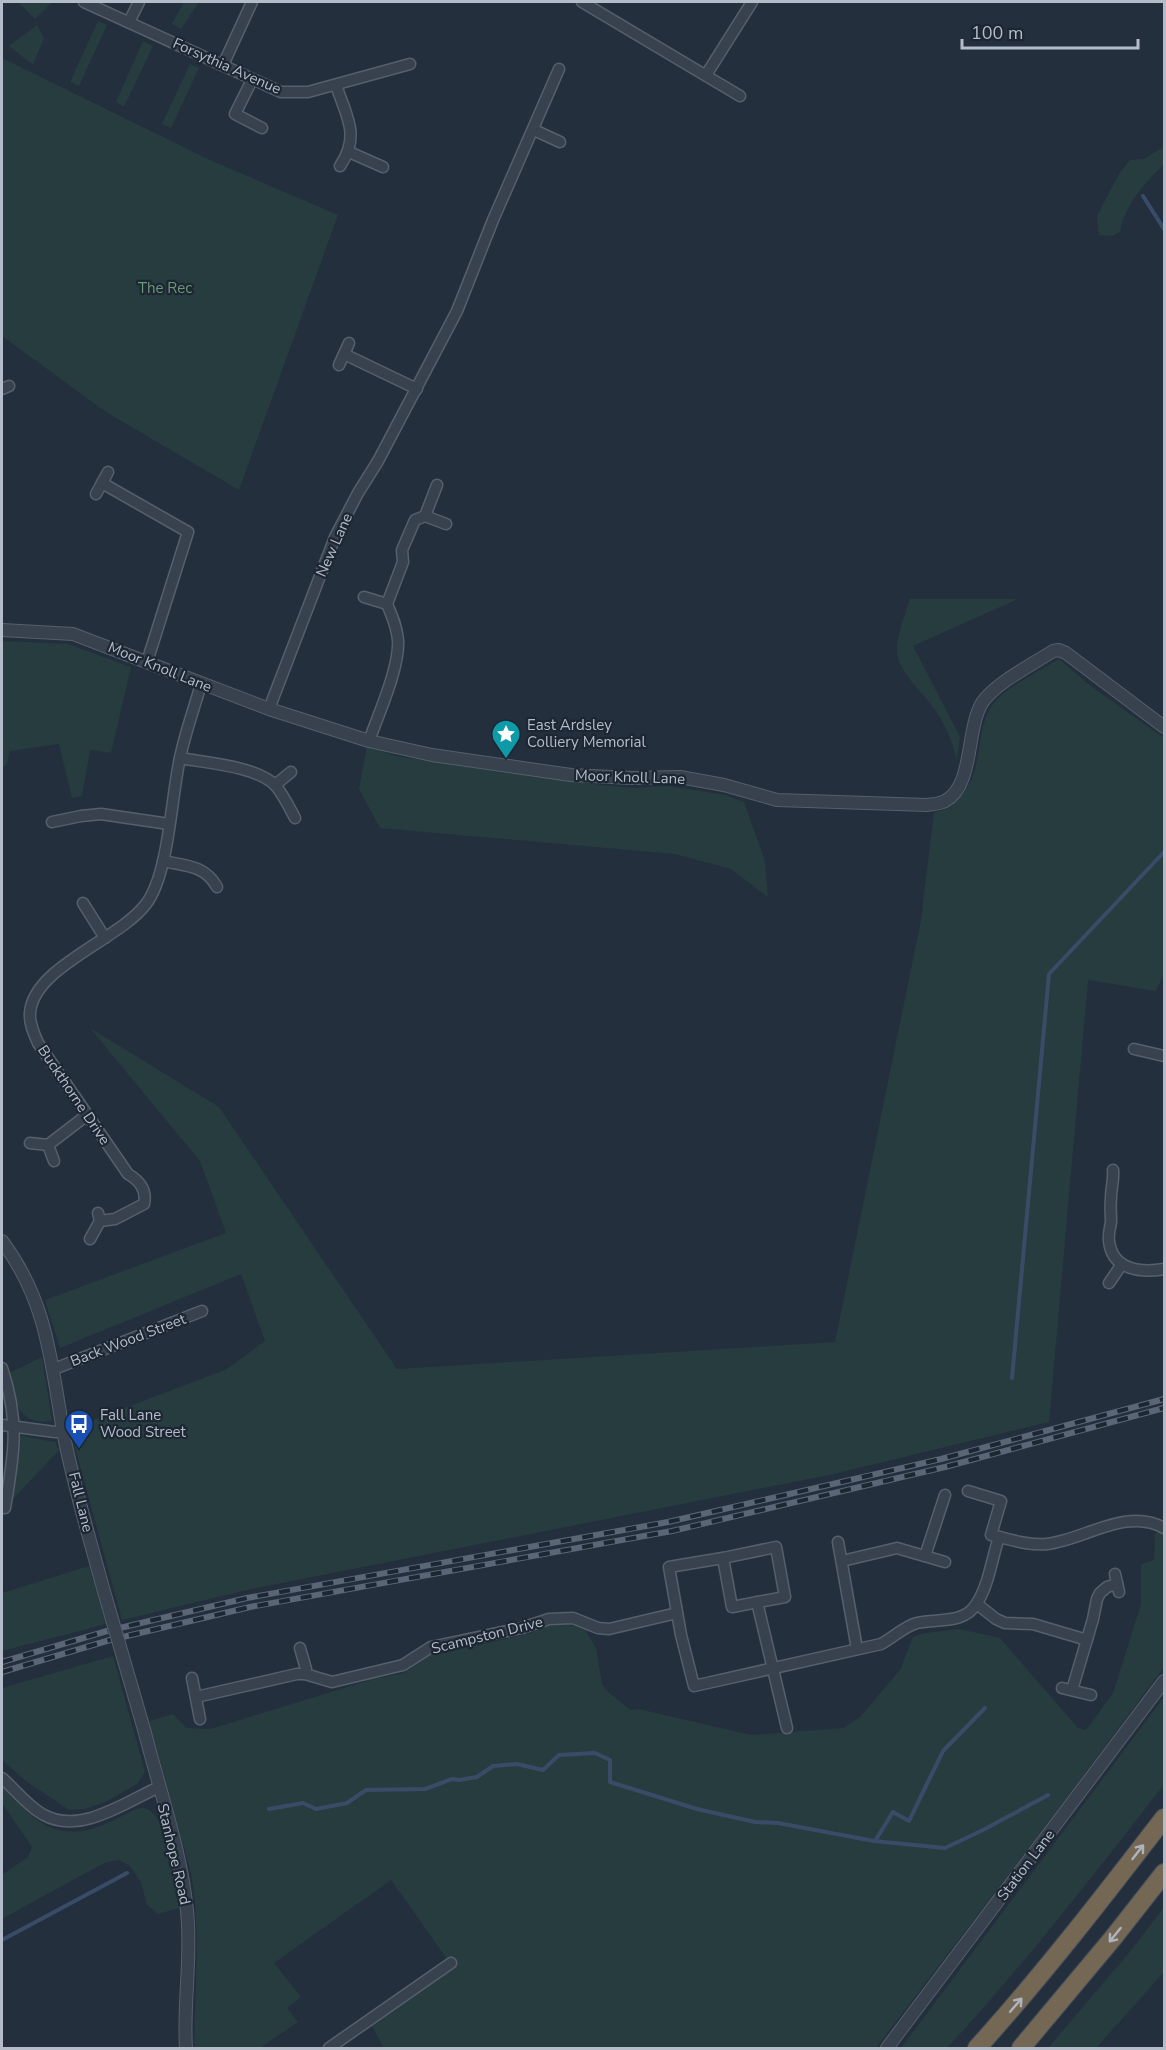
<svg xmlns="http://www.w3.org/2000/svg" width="1166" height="2050" viewBox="0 0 1166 2050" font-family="'Nunito Sans',sans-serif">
<rect width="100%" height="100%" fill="#242f3e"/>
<g fill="#263c3f">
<polygon points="18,2 52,2 35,19"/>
<polygon points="184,2 199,2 181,29 172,24"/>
<polygon points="98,21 107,25 79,86 70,82"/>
<polygon points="37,25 44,38 33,65 9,46"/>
<polygon points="143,41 153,46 124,107 116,102"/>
<polygon points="2,58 210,160 338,215 239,490 106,412 2,336"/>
<polygon points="190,64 199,68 171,128 162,124"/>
<path d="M1164,147v17c-19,20 -39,39 -44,68l-8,4 -13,-1 -2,-19 22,-42 11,-14 14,-1z"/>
<path d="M910,599h108l-105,47 47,91 -3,23c-5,-18 -11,-35 -22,-50 -11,-17 -36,-37 -38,-57 -1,-17 8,-38 13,-54z"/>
<polygon points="2,641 68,644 131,667 111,753 90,750 82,796 72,798 59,744 10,751 6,766 2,766"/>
<path d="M1059,659l29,25 76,54v237l-9,16 -67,-11 -39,442 -220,53 -582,115 -125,30 -52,-191 157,-60 38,-28 -24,-67 -181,74 -15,-48 181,-67 -26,-72 -110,-133 129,79 178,262 438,-27 86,-422 13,-108c9,0 16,-5 23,-12 7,-8 14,-17 17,-27 7,-22 5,-52 20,-70 15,-18 46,-32 65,-44z"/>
<polygon points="367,746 396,756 495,771 602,785 634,788 669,786 726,795 744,802 765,861 768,897 731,869 675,854 380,828 359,789"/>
<path d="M42,1357l10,64c-33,6 -38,-22 -47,-46z"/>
<polygon points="22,1436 55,1442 59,1450 12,1500 19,1439"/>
<polygon points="1164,1528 1164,1667 1057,1811 876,2048 384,2048 369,2021 450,1963 391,1880 274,1963 301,1997 287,2008 298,2022 260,2048 194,2048 197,1943 195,1902 191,1873 149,1721 173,1714 186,1728 210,1729 374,1679 401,1674 409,1670 427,1656 529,1634 548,1626 563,1624 575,1626 586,1631 596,1648 602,1684 607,1691 630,1710 639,1709 751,1735 843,1728 860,1717 900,1670 913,1637 925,1633 959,1629 1000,1638 1078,1728 1086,1730 1113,1693 1141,1604 1141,1564 1154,1560 1155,1534"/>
<polygon points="89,1566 106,1624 2,1651 2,1593"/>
<polygon points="113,1656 145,1772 137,1784 105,1802 85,1809 69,1810 26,1781 2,1760 2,1688"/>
<path d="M1164,1697v86l-2,4c-69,89 -138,178 -215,261h-46z"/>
<path d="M2,1786c15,14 27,31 45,40 27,12 51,3 75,-10 6,-3 14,-8 21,-8 25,2 34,79 36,100l-21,6 -11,-9 -6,-23 -12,-17 -11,-5 -14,3 -102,56v-44l26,-18 4,-10 -30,-44z"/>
<polygon points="1164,1907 1164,1972 1096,2048 1048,2048 1133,1948"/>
</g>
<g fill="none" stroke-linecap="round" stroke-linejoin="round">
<g stroke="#394c67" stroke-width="4">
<polyline points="1143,196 1164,229"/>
<polyline points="1012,1378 1049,974 1164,852"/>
<polyline points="269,1809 303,1803 316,1809 347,1803 366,1790 425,1789 452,1779 459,1780 477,1777 493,1766 517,1764 543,1770 559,1755 595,1753 610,1760 610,1782 697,1809 755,1822 778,1823 874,1841 945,1848 983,1830 1048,1795"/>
<polyline points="875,1841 893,1812 909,1821 943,1751 985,1708"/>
<polyline points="2,1940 127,1873"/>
</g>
<g stroke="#565f6c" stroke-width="13">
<g id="minor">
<polyline points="84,2 281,92 308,92 410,64"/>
<polyline points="582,2 740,96"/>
<polyline points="129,22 139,2"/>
<polyline points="223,65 252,2"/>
<polyline points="706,75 752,2"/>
<polyline points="252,80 235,114 262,128"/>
<path d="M336,85c10,31 25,50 4,81"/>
<polyline points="534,130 560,142"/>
<polyline points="349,152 383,167"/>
<polyline points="344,354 417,389"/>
<polyline points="339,365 349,343"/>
<polyline points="2,389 9,386"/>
<polyline points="102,483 188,532 147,662"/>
<polyline points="96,494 108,472"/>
<polyline points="425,516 446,524"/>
<polyline points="364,597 387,604"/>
<polyline points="269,709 335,537 358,493 378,461 457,311 493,220 559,69"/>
<path d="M369,741c9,-26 31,-74 29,-101 -1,-13 -6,-24 -11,-36l16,-42 -1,-12 13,-30 10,-4 12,-31"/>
<path d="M180,758c27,5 75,8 95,27 8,9 14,22 20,33"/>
<polyline points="275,785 291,772"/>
<polyline points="52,822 81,816 101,814 169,824"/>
<path d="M163,861c23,5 42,4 54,26"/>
<polyline points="83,903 105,938"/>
<polyline points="1134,1049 1164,1056"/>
<polyline points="30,1143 48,1145 87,1115"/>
<polyline points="48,1145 54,1161"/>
<path d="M1113,1170c1,10 -2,18 -2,28 -1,8 0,16 0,24 -1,6 -3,13 -2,19 3,29 32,32 55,28"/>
<path d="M100,1221l15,-2 29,-15c3,-14 -4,-23 -16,-30l-90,-131c-4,-9 -9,-20 -8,-30 3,-46 89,-73 116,-109 23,-30 25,-107 34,-146 5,-25 14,-49 21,-74"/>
<polyline points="90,1239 100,1221 98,1213"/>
<polyline points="1109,1283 1122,1264"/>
<path d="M2,1368c18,53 12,87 3,140l-3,-1"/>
<polyline points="54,1369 202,1311"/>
<polyline points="2,1425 55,1432 63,1431"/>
<path d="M968,1491l33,10 -10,34c18,4 38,11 56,9 39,-5 80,-37 117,-16"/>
<polyline points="838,1542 857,1649"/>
<polygon points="776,1547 785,1597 732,1607 723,1558"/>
<polyline points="925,1556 945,1495"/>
<path d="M723,1558l-54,9 12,68 13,51 187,-42c13,-7 22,-17 36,-21 21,-5 47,2 60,-20 12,-19 15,-45 22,-66"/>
<polyline points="842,1561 897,1548 945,1562"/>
<polyline points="1115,1574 1119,1592"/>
<polyline points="757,1602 787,1728"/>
<polyline points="977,1604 996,1619 1005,1623 1033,1624 1087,1640"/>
<polyline points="300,1648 306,1669 305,1674"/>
<polyline points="192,1678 200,1719"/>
<polyline points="1062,1688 1091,1695"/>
<polyline points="1072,1690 1093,1619 1097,1599 1100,1593 1107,1587 1117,1584"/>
<polyline points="196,1697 297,1674 305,1674 332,1682 403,1665 431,1647 522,1628 549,1619 573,1618 598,1628 609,1629 677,1613"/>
<path d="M2,1778c13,11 26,29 42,37 36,20 82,-13 115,-28"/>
<polyline points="329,2048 451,1963"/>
</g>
</g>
<g stroke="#565f6c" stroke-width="14">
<g id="tertiary">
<path d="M2,630l71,4 196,75 100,32 63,14 139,20 61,3 48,-1 44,8 53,15 150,5c6,-1 13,-1 18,-4 29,-15 21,-72 37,-98 12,-19 51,-39 71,-52l6,-1 7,3 98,74"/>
<path d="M2,1241c45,60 49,120 61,190 10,53 26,105 40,157"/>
<path d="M145,1733c15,59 36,118 42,178 5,46 -4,92 -1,137"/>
<polyline points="887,2048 1164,1681"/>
</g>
</g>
<g stroke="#434c59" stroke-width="20">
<g id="motorway">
<path d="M977,2048c66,-73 127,-152 187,-230"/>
<polyline points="1021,2048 1113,1938 1164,1873"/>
</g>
</g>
<use href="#minor" stroke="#38414e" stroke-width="10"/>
<use href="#tertiary" stroke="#38414e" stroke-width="12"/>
<use href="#motorway" stroke="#746855" stroke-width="18"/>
<g stroke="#5a6575" stroke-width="6">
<g id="rail">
<polyline points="2,1662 107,1631 247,1598 668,1522 941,1459 1164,1399"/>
<polyline points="2,1672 110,1640 250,1607 672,1531 945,1467 1164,1408"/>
</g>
</g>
<use href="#rail" stroke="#1d2633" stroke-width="4" stroke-dasharray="11" stroke-linecap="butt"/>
<g stroke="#565f6c" stroke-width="14" stroke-linecap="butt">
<polyline id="tertiary-bridge" points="103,1588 145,1733"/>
</g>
<use href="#tertiary-bridge" stroke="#38414e" stroke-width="12"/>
</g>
<defs><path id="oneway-shaft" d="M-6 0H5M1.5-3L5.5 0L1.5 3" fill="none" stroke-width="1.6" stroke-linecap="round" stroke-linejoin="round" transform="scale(1.5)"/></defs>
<g stroke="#aeb4bd">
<use href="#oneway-shaft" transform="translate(1138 1852) rotate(-52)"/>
<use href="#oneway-shaft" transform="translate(1115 1935) rotate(129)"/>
<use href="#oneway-shaft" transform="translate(1016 2005) rotate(-49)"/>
</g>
<defs>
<g id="sight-pin" transform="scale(1.5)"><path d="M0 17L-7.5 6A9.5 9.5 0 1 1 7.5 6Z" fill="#0f9aa8" stroke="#1d2633"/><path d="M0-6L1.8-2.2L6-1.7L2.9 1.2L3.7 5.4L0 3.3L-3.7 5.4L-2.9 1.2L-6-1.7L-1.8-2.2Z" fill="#fff"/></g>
<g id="bus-pin" transform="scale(1.5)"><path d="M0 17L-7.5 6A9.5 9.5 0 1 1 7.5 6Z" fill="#1a4fb4" stroke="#1d2633"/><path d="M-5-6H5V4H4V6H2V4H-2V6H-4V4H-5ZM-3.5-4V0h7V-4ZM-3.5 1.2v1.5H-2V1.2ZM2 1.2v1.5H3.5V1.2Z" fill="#fff"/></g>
</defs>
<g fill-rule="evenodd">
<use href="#sight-pin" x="506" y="734"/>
<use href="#bus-pin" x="79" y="1424"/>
</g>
<g text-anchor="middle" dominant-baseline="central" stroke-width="4.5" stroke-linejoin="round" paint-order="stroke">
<g font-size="15" fill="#b4bcc9" stroke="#1d2633">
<text transform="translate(227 66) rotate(24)">Forsythia Avenue</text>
<text transform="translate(334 545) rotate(-66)">New Lane</text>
<text transform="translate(160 667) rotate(22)">Moor Knoll Lane</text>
<text transform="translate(630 777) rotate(2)">Moor Knoll Lane</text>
<text transform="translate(74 1095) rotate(56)">Buckthorne Drive</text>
<text transform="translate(128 1340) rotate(-21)">Back Wood Street</text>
<text transform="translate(81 1502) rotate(76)">Fall Lane</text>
<text transform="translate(487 1635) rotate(-14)">Scampston Drive</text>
<text transform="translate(174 1854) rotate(77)">Stanhope Road</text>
<text transform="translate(1026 1865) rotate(-53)">Station Lane</text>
</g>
<g font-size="15" fill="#6b9a76" stroke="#1d2633">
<text x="165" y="288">The Rec</text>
</g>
<g font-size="15" fill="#b4bcc9" stroke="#1d2633" text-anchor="start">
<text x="527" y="725">East Ardsley<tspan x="527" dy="17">Colliery Memorial</tspan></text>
<text x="100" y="1415">Fall Lane<tspan x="100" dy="17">Wood Street</tspan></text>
</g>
</g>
<rect width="1166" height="2050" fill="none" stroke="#b4bcc9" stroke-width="6"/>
<path d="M962 39v9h176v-9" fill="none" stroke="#b4bcc9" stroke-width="3"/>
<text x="971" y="39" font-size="18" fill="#b4bcc9" stroke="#1d2633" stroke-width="4.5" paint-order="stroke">100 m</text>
</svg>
